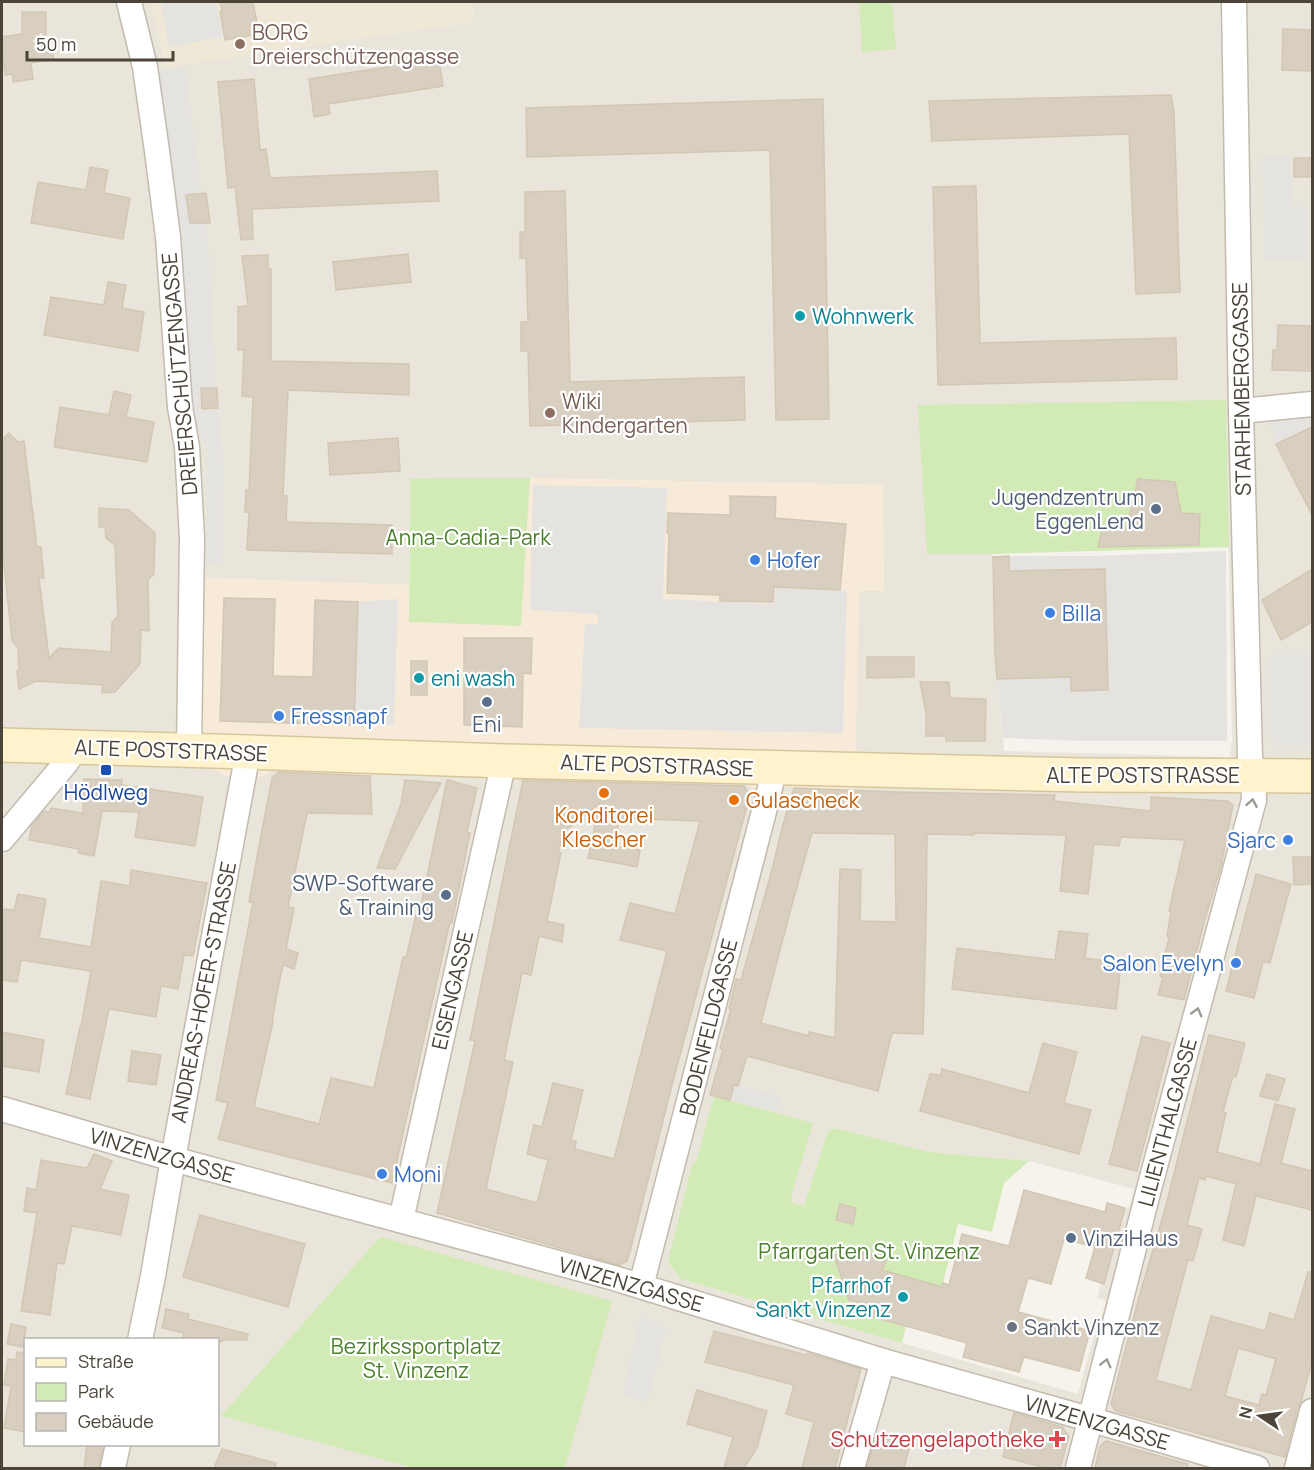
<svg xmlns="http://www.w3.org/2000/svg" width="1314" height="1470" viewBox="0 0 1314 1470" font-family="Manrope,sans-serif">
<rect width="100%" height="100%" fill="#f6f3ec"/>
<path fill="#eae5da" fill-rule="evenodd" d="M2,2h149l15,64 307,-44 -1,-20h840v1466h-1310zM1226,400l6,340 -2,17 -226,-6 -7,-72 -4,-125h-66zM431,478h99l352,7 2,106h-25l-4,154 -64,41 -21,2 -34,-9 -218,-3 -29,5 -9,-3 -86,-6 -121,-4 -11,9 -37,-1 -14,-9 -10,-44 3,-145 205,7 1,-106zM835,1128l94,24 100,9 105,28 -5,19 -4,2 -20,73h-4l-2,8 -2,7 9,3 -8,27 -2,6 -2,1 -16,59 -397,-115 112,-88 -2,11 13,4 24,-75zM26,1340h192v104h-192z"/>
<polygon fill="#f7ead8" points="530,478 883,485 884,591 859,591 855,790 794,788 791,786 752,788 745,783 518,776 507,782 489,781 480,778 394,772 273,768 263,777 225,776 211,767 189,724 201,722 204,578 409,585 409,622 521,626"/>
<polygon fill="#efe8d6" points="151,2 472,2 473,22 166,67"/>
<g fill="#d2eab5">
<polygon points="859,2 892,2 896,49 862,52"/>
<polygon points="1226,400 1229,547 993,554 927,554 918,405"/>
<polygon points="431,478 530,478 521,626 409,622 410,479"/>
<polygon points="714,1096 813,1123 793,1190 791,1202 804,1206 828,1131 835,1128 929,1152 1029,1161 1004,1183 992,1232 958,1224 942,1287 906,1326 902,1343 681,1279 668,1262 692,1164 696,1162"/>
<polygon points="380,1237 612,1301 565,1468 414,1468 221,1416"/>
</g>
<g fill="#e5e3e0">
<polygon points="161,2 216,2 223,37 169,47"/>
<polygon points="185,67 209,254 216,398 224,467 222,565 206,564 207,448 194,423 153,72"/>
<polygon points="1263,157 1291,157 1291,207 1309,207 1309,260 1264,260"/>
<polygon points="1312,405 1312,427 1276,444 1270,421"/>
<polygon points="533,485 667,488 663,599 774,604 776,588 847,591 843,733 579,728 585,624 598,624 598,614 530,610"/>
<polygon points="1226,551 1227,741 1085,741 1003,738 997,679 1071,677 1071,691 1108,690 1009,571 1009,556 1092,556"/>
<polygon points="398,599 394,725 354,725 358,602"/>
<polygon points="1312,654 1312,746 1274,745 1271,737 1270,655"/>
<polygon points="734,1085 780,1096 776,1112 730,1100"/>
<polygon points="641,1316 666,1329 647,1402 623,1394"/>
</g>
<g fill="#d8cfc1" stroke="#d3c7b4" stroke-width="1.5" fill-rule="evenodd">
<polygon points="220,2 253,2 259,34 225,40 220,12 222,11"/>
<polygon points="22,12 46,12 46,45 50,45 54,59 31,63 33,79 13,82 12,74 5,75 3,58 2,58 2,37 22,34"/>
<polygon points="1283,29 1312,30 1312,71 1282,70"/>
<polygon points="439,59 443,86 328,104 330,114 314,117 309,79"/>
<polygon points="254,79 260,150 266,149 270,178 437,171 439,201 252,209 253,239 241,240 235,187 228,188 218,82"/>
<polygon points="1171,95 1174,112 1180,292 1136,294 1129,134 932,141 929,101"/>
<polygon points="823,99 829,419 776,420 770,150 527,157 526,108"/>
<rect x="1294" y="158" width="18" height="19"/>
<polygon points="90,167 108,170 104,193 130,198 123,239 31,223 38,182 86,190"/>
<polygon points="976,186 980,343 1176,338 1177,379 938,385 933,187"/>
<polygon points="565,191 570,382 744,377 745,420 530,426 528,351 521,351 521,322 528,322 526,258 520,258 520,232 525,232 525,192"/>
<polygon points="206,193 210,223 190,223 186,195"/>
<polygon points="408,254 411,282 336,290 333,262"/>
<polygon points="268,255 268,269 271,269 271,361 409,364 409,395 288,390 283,495 287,496 286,522 392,525 392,554 247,550 249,512 245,512 246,490 249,490 253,397 242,396 244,350 238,350 238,307 248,306 242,256"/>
<polygon points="108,282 126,285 122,308 144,312 138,351 44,335 51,297 104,305"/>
<polygon points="1278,325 1312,326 1312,371 1272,370 1273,350 1277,350"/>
<polygon points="201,388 217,388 218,408 202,409"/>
<polygon points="114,391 131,395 126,417 154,422 147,462 54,447 60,407 109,415"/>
<polygon points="1312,427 1312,515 1276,444"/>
<polygon points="9,433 18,442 24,441 37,547 41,547 44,578 39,578 49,658 59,648 111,652 112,623 118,616 115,545 106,538 105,527 99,527 99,508 129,510 155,533 154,574 148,580 149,631 141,630 140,664 115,692 102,693 103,685 36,681 19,689 17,671 19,669 18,647 12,641 2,545 2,440"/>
<polygon points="398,438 400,471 330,475 328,443"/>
<polygon points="1138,479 1175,482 1181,513 1200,514 1199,545 1098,547 1102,530 1127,526"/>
<polygon points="730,496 776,497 775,518 846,524 840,590 774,587 773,602 720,601 720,595 667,593 669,533 667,533 668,513 730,515"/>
<polygon points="1009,556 1009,571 1105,569 1108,690 1071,691 1071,677 997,679 995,655 993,557"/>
<polygon points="1312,569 1312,622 1281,640 1262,600"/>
<polygon points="224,598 275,599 273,676 313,677 315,600 358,602 354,725 220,721"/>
<polygon points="464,638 532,638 531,674 523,673 522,727 464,725"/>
<polygon points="867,657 914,657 914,677 867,678"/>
<rect x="411" y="661" width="16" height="34"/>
<polygon points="920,682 949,682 950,698 986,699 985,741 946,741 946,736 926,736 926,712"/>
<polygon points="279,772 370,776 372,814 307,813 288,907 294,908 286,949 298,953 294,969 283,965 277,993 272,1022 273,1022 254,1107 319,1124 331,1078 374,1088 403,957 406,958 416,915 419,915 447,780 477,788 467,832 470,833 452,923 450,922 392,1183 218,1139 228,1103 216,1100 253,902 249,902 257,857 272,778"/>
<polygon points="84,779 122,780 122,785 203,797 195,846 135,837 139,812 102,811 94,856 78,853 79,849 29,840 32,826 41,815 42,815 44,811 50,812 51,808 83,813"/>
<polygon points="405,780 441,783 395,869 377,868 401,804"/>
<path d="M523,780l221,6 6,9 -78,290 -41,163 -4,13 -7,4 -183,-52 38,-172 -5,-1zM600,803l-12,55 29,5 20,4 3,-17 -23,-4 1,-28 82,3 -25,93 -45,-11 -10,37 47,11 -53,208 -39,-10 1,-8 -5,-1 12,-50 -30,-7 -11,44 -8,-2 -7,29 21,6 -11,43 -51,-14 27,-127 -9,-2 18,-87 9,2 8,-39 23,6 2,-17 -17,-4 14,-68 -3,-1 6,-20z"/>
<path d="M794,788l101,4 160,3 -1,6 97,10v-14l76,4 6,4 -12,61 -16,53 -21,81 -26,-5 5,-18 -3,-1 9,-39 -2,-1 4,-25h-2l16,-71 -64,-3 -2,9 -25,-2 -6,50 -28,-3 6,-56 -92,-2v2l-47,-1 -1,89 -3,111 -31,-1 -14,58 -131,-35 -9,30 -4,-1 -4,15 -20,-5 13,-46 -3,-1 11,-39 -2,-1 7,-29 5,1 32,-114 9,-38zM812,833l83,1 1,88 -36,-1 1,-51 -21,-1 -5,169 -26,-6v4l-48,-13 29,-111z"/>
<polygon points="1293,857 1312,857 1312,884 1294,885"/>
<polygon points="131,870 207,883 193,956 184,955 178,989 161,986 156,1017 109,1009 90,1099 66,1094 80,1027 81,1027 91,971 21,960 17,982 2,980 2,909 14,910 18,894 46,899 39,938 91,947 101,881 130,886"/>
<polygon points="1256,874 1291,884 1270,963 1263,962 1254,998 1226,991"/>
<polygon points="1059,931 1088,934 1085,958 1121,963 1116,1009 952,989 957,948 1055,960"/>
<polygon points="2,1032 44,1040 39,1072 2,1066"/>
<path d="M1209,1035l36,8 -9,34 -3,-1 -10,36 3,1 -9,39 43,12 15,-60 20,5 -14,54 31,8v39l-56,-14 -12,50 -21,-6 13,-56 -30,-8 -1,4 -6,-2 -12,47 15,4 -9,32 -5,-1 -32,120 35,10 20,-74 54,15 5,-18 24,7 14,-48h4v90l-11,40 -3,5 -13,50 -169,-46 -5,-7 28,-107 26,-88zM1238,1348l38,11 -10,36 -4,-1 -3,11 -34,-9z"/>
<polygon points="1142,1036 1170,1043 1137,1171 1109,1164"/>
<polygon points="1043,1043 1077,1052 1064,1103 1091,1110 1079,1154 920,1111 930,1074 941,1075 942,1069 1029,1093"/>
<polygon points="132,1051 161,1055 156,1085 128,1081"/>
<polygon points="1267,1074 1285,1079 1278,1101 1260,1096"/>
<polygon points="94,1154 112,1161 100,1189 129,1195 121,1235 72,1226 64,1264 57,1263 50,1315 21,1311 37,1213 24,1211 27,1188 36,1190 41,1160 87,1168"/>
<polygon points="1024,1190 1105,1212 1107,1203 1125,1208 1104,1284 1086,1278 1095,1247 1064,1239 1051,1284 1028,1278 1018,1312 1090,1331 1079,1371 1024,1357 1019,1372 963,1357 967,1343 870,1316 873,1306 849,1300 834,1255 846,1253 877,1254 887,1258 882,1270 942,1287 943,1283 949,1285 962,1234 1009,1246"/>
<polygon points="840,1204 856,1208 853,1224 836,1220"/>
<polygon points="200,1215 305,1244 288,1307 183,1277"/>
<polygon points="166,1309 189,1314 188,1319 248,1334 247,1340 223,1340 222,1342 218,1341 218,1340 183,1340 184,1333 162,1328"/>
<polygon points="11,1324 26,1327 23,1347 7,1344"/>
<polygon points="714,1331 806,1355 808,1353 861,1369 835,1468 802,1468 814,1422 786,1414 794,1385 705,1362"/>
<polygon points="17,1352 26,1353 26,1432 4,1428 11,1386 4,1385 8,1359 16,1360"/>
<polygon points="697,1390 767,1411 757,1448 744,1468 724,1468 733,1437 687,1424"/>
<polygon points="1014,1413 1062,1427 1069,1436 1060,1468 1046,1468 1003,1457"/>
<polygon points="876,1435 910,1444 904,1468 867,1468"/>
<polygon points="1106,1441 1188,1464 1187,1468 1095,1468 1100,1446"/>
<polygon points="87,1444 103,1444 99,1468 84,1468"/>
<polygon points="222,1449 276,1463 275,1468 214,1468"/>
</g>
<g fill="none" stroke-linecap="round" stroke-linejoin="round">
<g stroke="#c2bbae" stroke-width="27">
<g id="minor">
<polyline points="129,2 145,67 157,151 168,237 180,407 187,447 192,538 189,751"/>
<polyline points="1241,411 1312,404"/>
<polyline points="2,839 65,764 77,747"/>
<polyline points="2,1109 173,1159 614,1278 883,1361 1075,1415 1257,1468"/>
<polyline points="401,1220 504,761"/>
<polyline points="641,1286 770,788 774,768"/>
<polyline points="140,1340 153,1276 173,1159 248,752"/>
<polyline points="113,1468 118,1444"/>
<polyline points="852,1468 883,1361"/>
<polyline points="1078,1468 1150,1185 1254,800 1253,776 1250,757 1241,411 1234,2"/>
<polyline points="1297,1468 1312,1411"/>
</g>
</g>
<g stroke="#d6c79b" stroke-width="36">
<polyline id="secondary" points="2,745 248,752 504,761 874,770 1083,775 1312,776"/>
</g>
<use href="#minor" stroke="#fff" stroke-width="24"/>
<use href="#secondary" stroke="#fff3cd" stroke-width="33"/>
</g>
<defs><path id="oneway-chevron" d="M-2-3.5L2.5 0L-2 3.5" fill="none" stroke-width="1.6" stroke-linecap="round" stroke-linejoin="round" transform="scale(1.5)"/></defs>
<g stroke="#9c9892">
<use href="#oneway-chevron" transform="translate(1252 803) rotate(-80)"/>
<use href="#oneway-chevron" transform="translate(1197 1012) rotate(-75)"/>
<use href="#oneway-chevron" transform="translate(1106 1363) rotate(-76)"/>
</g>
<g fill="#8d6e63" stroke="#fff" stroke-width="2">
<circle cx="240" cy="44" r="6"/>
<circle cx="550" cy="413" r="6"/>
</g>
<g fill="#0f9aa8" stroke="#fff" stroke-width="2">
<circle cx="800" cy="316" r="6"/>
<circle cx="419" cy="678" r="6"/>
<circle cx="903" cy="1297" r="6"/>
</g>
<g fill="#5c6f8a" stroke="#fff" stroke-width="2">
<circle cx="1156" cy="509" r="6"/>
<circle cx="487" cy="702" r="6"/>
<circle cx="446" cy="895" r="6"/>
<circle cx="1071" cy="1238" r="6"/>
</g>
<g fill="#3f7fe0" stroke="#fff" stroke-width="2">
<circle cx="755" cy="560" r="6"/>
<circle cx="1050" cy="613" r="6"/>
<circle cx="279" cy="716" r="6"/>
<circle cx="1288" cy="840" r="6"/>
<circle cx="1236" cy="963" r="6"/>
<circle cx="382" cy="1174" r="6"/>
</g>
<rect fill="#1a4fb4" stroke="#fff" stroke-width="2" x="100" y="764" width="12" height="12" rx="3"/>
<g fill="#e8710a" stroke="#fff" stroke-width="2">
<circle cx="604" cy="793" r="6"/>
<circle cx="734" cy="800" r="6"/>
</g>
<circle fill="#6b7280" stroke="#fff" stroke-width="2" cx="1012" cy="1327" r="6"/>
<path fill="#e0444e" stroke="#fff" stroke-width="2" d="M1054 1430h6v6h6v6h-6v6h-6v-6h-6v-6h6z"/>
<g text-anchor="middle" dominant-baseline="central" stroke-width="4.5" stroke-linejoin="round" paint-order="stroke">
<g font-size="21" fill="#785e54" stroke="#fff" text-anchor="start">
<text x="252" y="32">BORG<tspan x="252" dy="24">Dreierschützengasse</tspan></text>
<text x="562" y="401">Wiki<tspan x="562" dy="24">Kindergarten</tspan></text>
</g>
<g font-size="21" fill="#0d838f" stroke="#fff" text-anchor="start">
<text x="812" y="316">Wohnwerk</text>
<text x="431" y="678">eni wash</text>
<text x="891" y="1285" text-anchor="end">Pfarrhof<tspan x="891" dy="24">Sankt Vinzenz</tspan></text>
</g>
<g font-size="21" fill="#4b4439" stroke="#fff">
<text transform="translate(179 374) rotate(-95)">DREIERSCHÜTZENGASSE</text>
<text transform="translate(1241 389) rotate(-91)">STARHEMBERGGASSE</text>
<text transform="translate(171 750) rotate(2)">ALTE POSTSTRASSE</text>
<text transform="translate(657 765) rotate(2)">ALTE POSTSTRASSE</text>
<text x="1143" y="775">ALTE POSTSTRASSE</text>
<text transform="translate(452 990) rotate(-77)">EISENGASSE</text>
<text transform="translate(203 992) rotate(-79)">ANDREAS-HOFER-STRASSE</text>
<text transform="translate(708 1027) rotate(-76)">BODENFELDGASSE</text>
<text transform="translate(1167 1122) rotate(-75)">LILIENTHALGASSE</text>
<text transform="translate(162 1155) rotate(16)">VINZENZGASSE</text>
<text transform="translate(631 1284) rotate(16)">VINZENZGASSE</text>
<text transform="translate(1097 1422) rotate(16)">VINZENZGASSE</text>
</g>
<g font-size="21" fill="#4e5e75" stroke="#fff" text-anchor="end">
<text x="1144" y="497">Jugendzentrum<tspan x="1144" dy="24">EggenLend</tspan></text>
<text x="487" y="724" text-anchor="middle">Eni</text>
<text x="434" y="883">SWP-Software<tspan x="434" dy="24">&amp; Training</tspan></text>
<text x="1083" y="1238" text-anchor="start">VinziHaus</text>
</g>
<g font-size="21" fill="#4a7f2a" stroke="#fff">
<text x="468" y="537">Anna-Cadia-Park</text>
<text x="869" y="1251">Pfarrgarten St. Vinzenz</text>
<text x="416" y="1346">Bezirkssportplatz<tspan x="416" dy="24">St. Vinzenz</tspan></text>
</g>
<g font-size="21" fill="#366cbe" stroke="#fff" text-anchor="start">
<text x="767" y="560">Hofer</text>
<text x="1062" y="613">Billa</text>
<text x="291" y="716">Fressnapf</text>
<text x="1276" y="840" text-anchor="end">Sjarc</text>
<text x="1224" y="963" text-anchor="end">Salon Evelyn</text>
<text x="394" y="1174">Moni</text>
</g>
<g font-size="21" fill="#164399" stroke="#fff">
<text x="106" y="792">Hödlweg</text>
</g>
<g font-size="21" fill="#c56008" stroke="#fff" text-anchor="start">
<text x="746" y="800">Gulascheck</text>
<text x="604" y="815" text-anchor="middle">Konditorei<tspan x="604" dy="24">Klescher</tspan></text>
</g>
<g font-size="21" fill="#5b616d" stroke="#fff" text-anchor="start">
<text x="1024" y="1327">Sankt Vinzenz</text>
</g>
<g font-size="21" fill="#be3a42" stroke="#fff" text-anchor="end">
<text x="1045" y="1439">Schutzengelapotheke</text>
</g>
</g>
<rect width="1314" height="1470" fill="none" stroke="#4b4439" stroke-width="6"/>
<rect x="24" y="1338" width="195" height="108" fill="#ffffff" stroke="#b7b4b0" stroke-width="1.5"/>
<rect x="36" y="1358" width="30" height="9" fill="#fff3cd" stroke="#b7b4b0" stroke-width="1.5"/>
<text x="78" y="1368" font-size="18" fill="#4b4439">Straße</text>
<rect x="36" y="1383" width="30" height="18" fill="#d2eab5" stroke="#b7b4b0" stroke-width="1.5"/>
<text x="78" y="1398" font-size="18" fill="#4b4439">Park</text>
<rect x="36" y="1413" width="30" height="18" fill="#d8cfc1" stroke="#b7b4b0" stroke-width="1.5"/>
<text x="78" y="1428" font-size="18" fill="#4b4439">Gebäude</text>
<g transform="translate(1260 1416) rotate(283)" stroke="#ffffff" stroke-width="4.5" paint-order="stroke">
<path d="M0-4.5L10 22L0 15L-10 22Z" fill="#4b4439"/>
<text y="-9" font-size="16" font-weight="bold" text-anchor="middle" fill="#4b4439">N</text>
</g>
<path d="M27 51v9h146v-9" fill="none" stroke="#4b4439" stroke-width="3"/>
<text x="36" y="51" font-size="18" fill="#4b4439" stroke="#ffffff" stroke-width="4.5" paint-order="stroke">50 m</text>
</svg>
